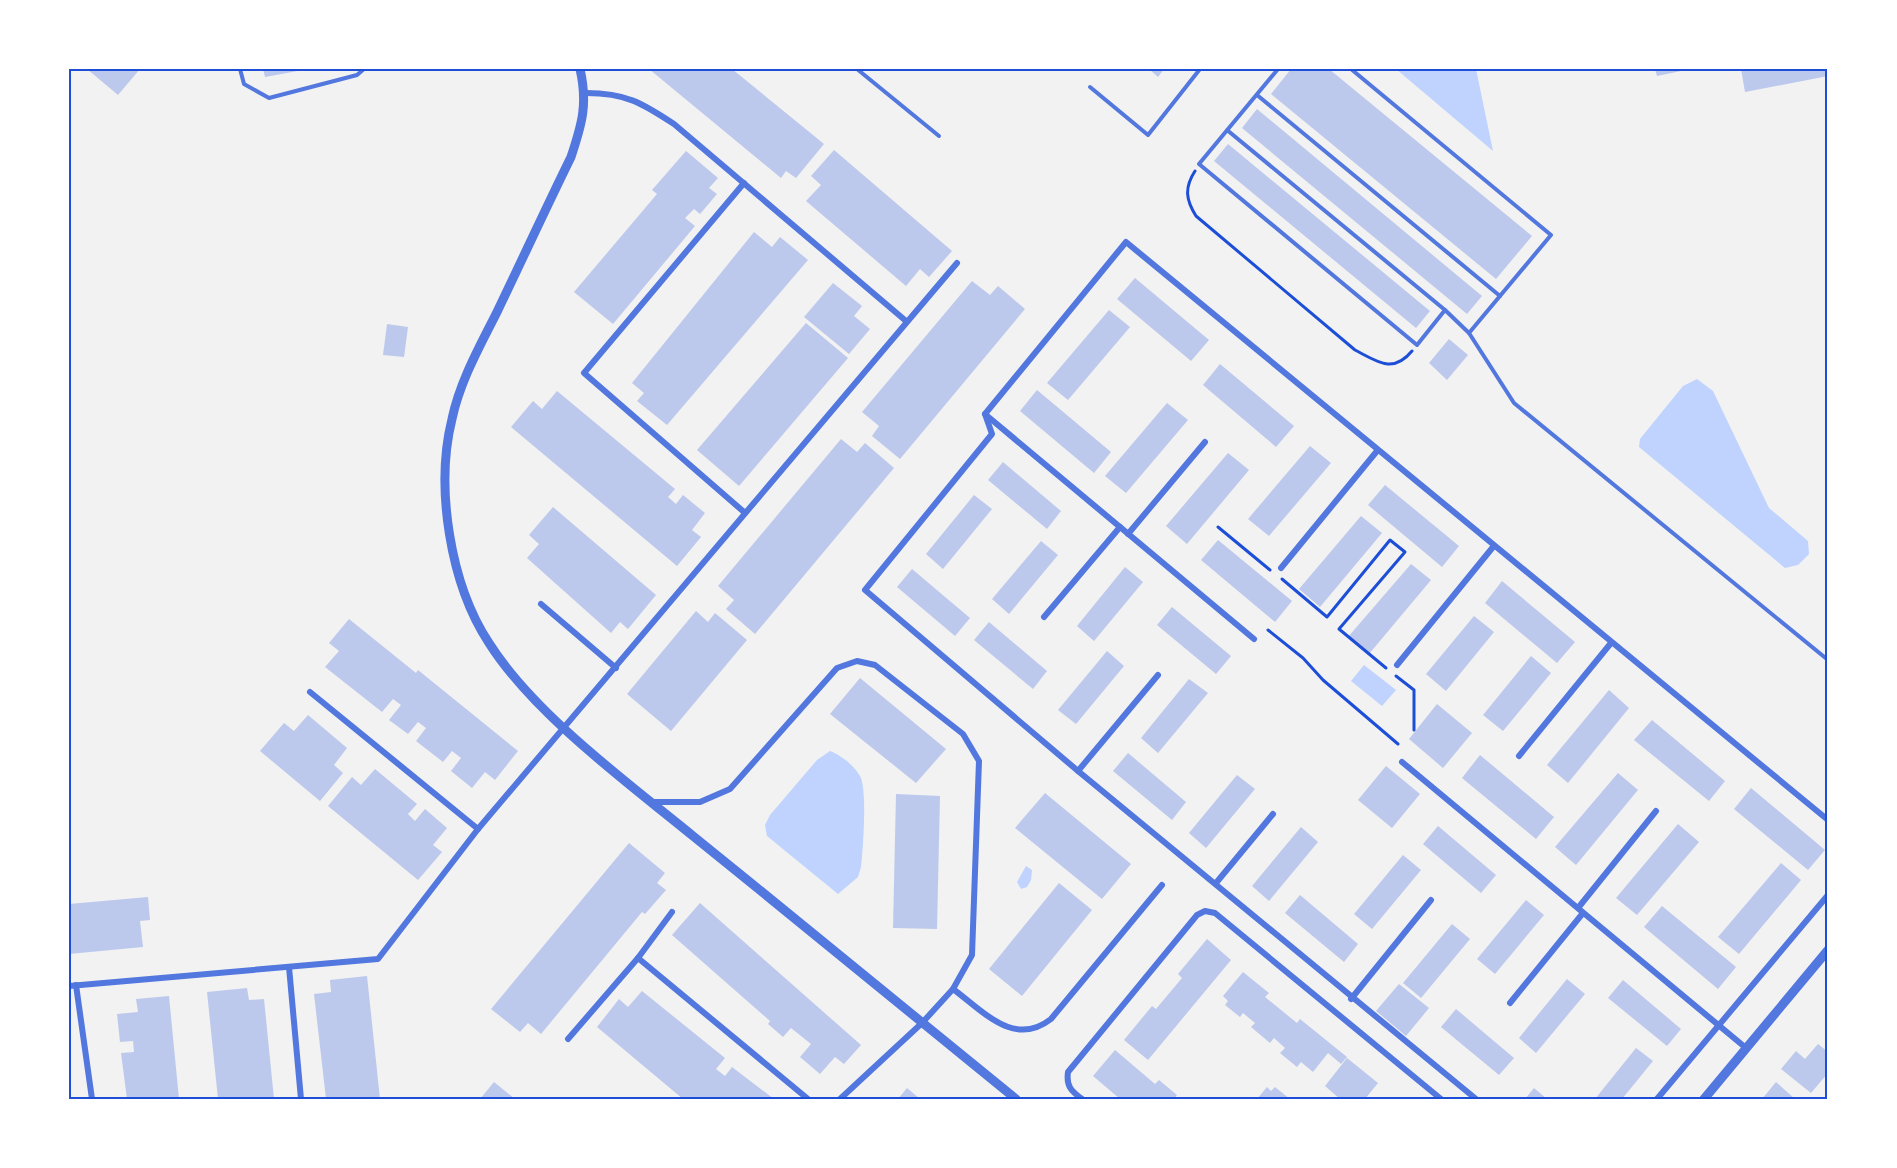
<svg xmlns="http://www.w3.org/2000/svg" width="1897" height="1168" viewBox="0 0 1897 1168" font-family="'Exo 2',sans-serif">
<rect width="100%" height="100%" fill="#f2f2f2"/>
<g fill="#bfd3fe">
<polygon points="1396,69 1476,69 1493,151"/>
<polygon points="1697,379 1713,391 1769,508 1808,541 1809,554 1798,565 1785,568 1639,447 1640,439 1683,386"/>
<polygon points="1364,665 1396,690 1382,706 1351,681"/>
<path d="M830,751c11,4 26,16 31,27 6,18 2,69 0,89l-3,10 -20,17 -71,-58 -2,-11 5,-10 47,-55z"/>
<polygon points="1026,866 1032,870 1031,880 1027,887 1021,889 1017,882"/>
</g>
<g fill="#bdc9ec">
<polygon points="87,69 140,69 118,95"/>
<polygon points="263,69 303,69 303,70 265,77"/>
<polygon points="649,69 732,69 824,144 796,178 786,171 781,178"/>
<polygon points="1149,69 1164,69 1158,77"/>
<polygon points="1291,69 1329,69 1532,236 1496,279 1271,94"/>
<polygon points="1655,69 1686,69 1686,70 1657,76"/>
<polygon points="1741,69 1828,69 1828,76 1745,92"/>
<polygon points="1257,109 1482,296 1467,314 1242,128"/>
<polygon points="1228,144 1430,311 1416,328 1214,161"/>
<polygon points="834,150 952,251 929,277 920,269 906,286 806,201 821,185 811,176"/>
<polygon points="686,151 718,178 709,188 717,194 700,214 694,209 685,218 695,226 613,324 574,292 657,194 652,190"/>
<polygon points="754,232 772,247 780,237 808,260 667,425 637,401 644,393 632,383"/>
<polygon points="1135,278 1209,340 1191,361 1117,299"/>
<polygon points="972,281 990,295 998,286 1025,309 900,459 872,436 879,426 862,412"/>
<polygon points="833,283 862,306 854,316 870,329 849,354 804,317"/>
<polygon points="1109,310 1130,327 1068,400 1047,383"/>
<polygon points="806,323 848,358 739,486 697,450"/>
<polygon points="387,324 408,327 404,357 383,355"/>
<polygon points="1449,339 1468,355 1447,380 1429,363"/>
<polygon points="1220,364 1294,426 1276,447 1203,385"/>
<polygon points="1037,390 1111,452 1094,473 1020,411"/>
<polygon points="557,391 675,489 668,497 676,504 683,495 705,513 692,530 701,537 677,566 511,427 533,401 542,409"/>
<polygon points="1167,403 1188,420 1126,493 1105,476"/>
<polygon points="841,439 857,452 865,443 894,468 755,634 726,609 734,600 718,586"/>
<polygon points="1310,446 1331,463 1269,536 1248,519"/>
<polygon points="1228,453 1249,470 1187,544 1166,526"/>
<polygon points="1003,462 1061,511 1047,529 988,480"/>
<polygon points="1385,485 1459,546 1442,567 1368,505"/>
<polygon points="974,495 992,509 943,569 926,554"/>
<polygon points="553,507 656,595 628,629 620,622 611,633 527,558 539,544 529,535"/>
<polygon points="1361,516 1382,533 1320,607 1299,589"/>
<polygon points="1218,540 1292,601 1275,622 1201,560"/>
<polygon points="1041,541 1058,555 1009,614 992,599"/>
<polygon points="1411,564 1431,580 1369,654 1348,637"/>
<polygon points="1125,567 1143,582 1094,641 1077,626"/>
<polygon points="912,569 970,618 955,636 897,587"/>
<polygon points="1502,581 1575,642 1557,663 1485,603"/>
<polygon points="1172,607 1231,656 1216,674 1157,625"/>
<polygon points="696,611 708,622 715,613 747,640 671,731 627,694"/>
<polygon points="1474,616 1494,632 1446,691 1426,674"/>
<polygon points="349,619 416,673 418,670 518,751 495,780 485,772 472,788 451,771 461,758 452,751 443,762 416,741 426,728 418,722 408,734 389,720 401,705 393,699 382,712 325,667 339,651 329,643"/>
<polygon points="989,622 1047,671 1033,689 974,640"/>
<polygon points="1107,651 1124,666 1076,724 1058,710"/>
<polygon points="1531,656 1551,673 1503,731 1483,715"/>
<polygon points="860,678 946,749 916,783 830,714"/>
<polygon points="1189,679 1208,693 1158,753 1141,738"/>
<polygon points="1609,690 1629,708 1568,783 1547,765"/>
<polygon points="1437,704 1472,733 1443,768 1409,739"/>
<polygon points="308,715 347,748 334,765 343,773 320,801 260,751 284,723 294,731"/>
<polygon points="1652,720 1725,781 1709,801 1634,740"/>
<polygon points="1128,753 1186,802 1172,820 1113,771"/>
<polygon points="1480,755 1554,817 1536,839 1462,778"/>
<polygon points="1386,766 1420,794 1392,828 1358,800"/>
<polygon points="375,769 417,804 408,814 415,821 425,809 447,828 433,845 442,852 418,880 328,806 352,777 361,785"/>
<polygon points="1618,773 1638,790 1576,865 1555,847"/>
<polygon points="1237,775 1255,789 1206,848 1189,833"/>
<polygon points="1751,788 1825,850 1808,870 1734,809"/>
<polygon points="1045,793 1131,864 1102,899 1015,828"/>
<polygon points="896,794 940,796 937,929 893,928"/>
<polygon points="1678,824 1699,842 1637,915 1616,898"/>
<polygon points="1438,826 1496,875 1481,893 1423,844"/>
<polygon points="1301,827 1318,842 1269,901 1252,886"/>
<polygon points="629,843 665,873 657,883 666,890 645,914 642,912 541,1034 528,1023 520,1032 491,1009"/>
<polygon points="1403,855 1421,870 1372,929 1354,914"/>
<polygon points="1781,863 1801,880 1739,954 1718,937"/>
<polygon points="1059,883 1092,910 1022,996 989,969"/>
<polygon points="1300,895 1358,944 1344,962 1285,913"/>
<polygon points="148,897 150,920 140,921 143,947 69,954 69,904"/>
<polygon points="1526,900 1544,915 1495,974 1477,959"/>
<polygon points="700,903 861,1045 844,1064 835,1057 820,1074 800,1057 811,1044 791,1028 783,1037 768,1024 770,1021 672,935"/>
<polygon points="1662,906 1736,967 1718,989 1644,927"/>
<polygon points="1452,924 1470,939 1421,998 1403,983"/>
<polygon points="1207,939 1231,960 1148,1060 1124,1040 1152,1006 1156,1009 1182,978 1178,974"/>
<polygon points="1243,972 1269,993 1265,997 1297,1023 1300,1019 1347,1057 1341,1064 1328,1053 1313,1072 1301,1062 1297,1067 1280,1053 1285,1048 1274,1038 1270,1043 1251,1027 1255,1023 1243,1013 1240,1017 1225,1005 1228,1001 1223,996"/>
<polygon points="367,976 380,1099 326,1099 314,994 331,992 330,980"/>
<polygon points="1567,979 1585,994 1536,1053 1519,1038"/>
<polygon points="1623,980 1681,1029 1667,1046 1608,998"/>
<polygon points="1399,984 1429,1008 1406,1036 1376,1011"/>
<polygon points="247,988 249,1000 264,999 274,1099 218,1099 207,992"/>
<polygon points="642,991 725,1058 716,1069 725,1076 732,1067 774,1099 683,1099 597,1027 619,999 628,1007"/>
<polygon points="169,996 179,1099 127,1099 121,1053 134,1052 133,1041 120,1042 117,1014 138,1012 136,999"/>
<polygon points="1456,1009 1514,1058 1499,1075 1441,1027"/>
<polygon points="1818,1044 1828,1052 1828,1073 1811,1093 1781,1069 1796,1051 1805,1059"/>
<polygon points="1636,1048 1653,1061 1622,1099 1595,1099"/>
<polygon points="1115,1050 1155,1084 1159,1080 1177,1095 1174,1099 1120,1099 1093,1076"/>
<polygon points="1347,1058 1378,1083 1365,1099 1340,1099 1325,1086"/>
<polygon points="494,1082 515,1099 480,1099"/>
<polygon points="1776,1082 1795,1099 1762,1099"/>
<polygon points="1267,1087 1271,1091 1275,1087 1290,1099 1257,1099"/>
<polygon points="907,1088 920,1099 898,1099"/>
<polygon points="1534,1088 1547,1099 1525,1099"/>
</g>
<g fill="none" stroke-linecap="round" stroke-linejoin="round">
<g stroke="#1d4ed8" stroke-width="3">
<path d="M1195,171c-11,17 -9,29 1,45l159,134c23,12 38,24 57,1"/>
<polyline points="1218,527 1270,570"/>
<polyline points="1282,579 1327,617 1390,540 1405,552 1339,629 1386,668"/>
<polyline points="1268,630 1303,658 1323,680 1398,744"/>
<polyline points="1396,676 1414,690 1414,730"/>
</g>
<g stroke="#5277de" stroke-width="4">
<polyline points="240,69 244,84 269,98 357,75 364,69"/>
<polyline points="857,69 939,136"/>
<polyline points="1351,69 1551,235 1469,333 1514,403 1828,660"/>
<polyline points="1090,87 1148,135 1200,69"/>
<polyline points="1257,95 1500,296"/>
<polyline points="1227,130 1445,310 1417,345 1199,164 1278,69"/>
<polyline points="1445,310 1469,333"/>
</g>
<g stroke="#5277de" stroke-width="6">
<path d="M586,93c40,0 56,10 88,31l232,197"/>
<polyline points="985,414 1126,242 1828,820"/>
<polyline points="985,414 992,434 865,590 1078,771 1476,1099"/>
<polyline points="986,415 1254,639"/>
<polyline points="744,512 584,373 744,183"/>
<polyline points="1128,534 1205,442"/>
<polyline points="1281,568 1377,451"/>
<polyline points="541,604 616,668"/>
<polyline points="1044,617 1120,527"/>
<polyline points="1397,665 1493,547"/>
<polyline points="310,692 478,829"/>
<polyline points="1519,756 1611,643"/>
<polyline points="1402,762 1746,1048"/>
<polyline points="1078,771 1158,675"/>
<polyline points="651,802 700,802 730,789 837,668 857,661 875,665 963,734 979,761 972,955 953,989 922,1023 840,1099"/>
<polyline points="1216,883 1273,814"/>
<polyline points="1578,908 1656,811"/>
<polyline points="638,958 808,1099"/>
<polyline points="289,967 301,1099"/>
<polyline points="76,985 92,1099"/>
<polyline points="69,986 378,959 478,829 957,263"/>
<path d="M953,989c30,22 61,59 98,30l111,-134"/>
<polyline points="1351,999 1431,900"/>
<polyline points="1510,1003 1583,913"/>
<polyline points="568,1039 638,958 672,912"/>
<path d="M1082,1099c-11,-8 -16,-13 -14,-27l129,-157 8,-4 10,2 226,186"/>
<polyline points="1657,1099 1828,895"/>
</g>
<g stroke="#5277de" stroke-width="9">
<path d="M580,69c8,35 2,55 -9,88 -25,51 -49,103 -74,155 -17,34 -37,69 -45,107 -17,68 -2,165 37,224 45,71 138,139 204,193 108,87 215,175 323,263"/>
<polyline points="1704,1099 1828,950"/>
</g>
</g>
<rect width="1897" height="1168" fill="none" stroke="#ffffff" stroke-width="141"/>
<rect x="70" y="70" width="1756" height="1028" fill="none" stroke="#1d4ed8" stroke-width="2"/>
</svg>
